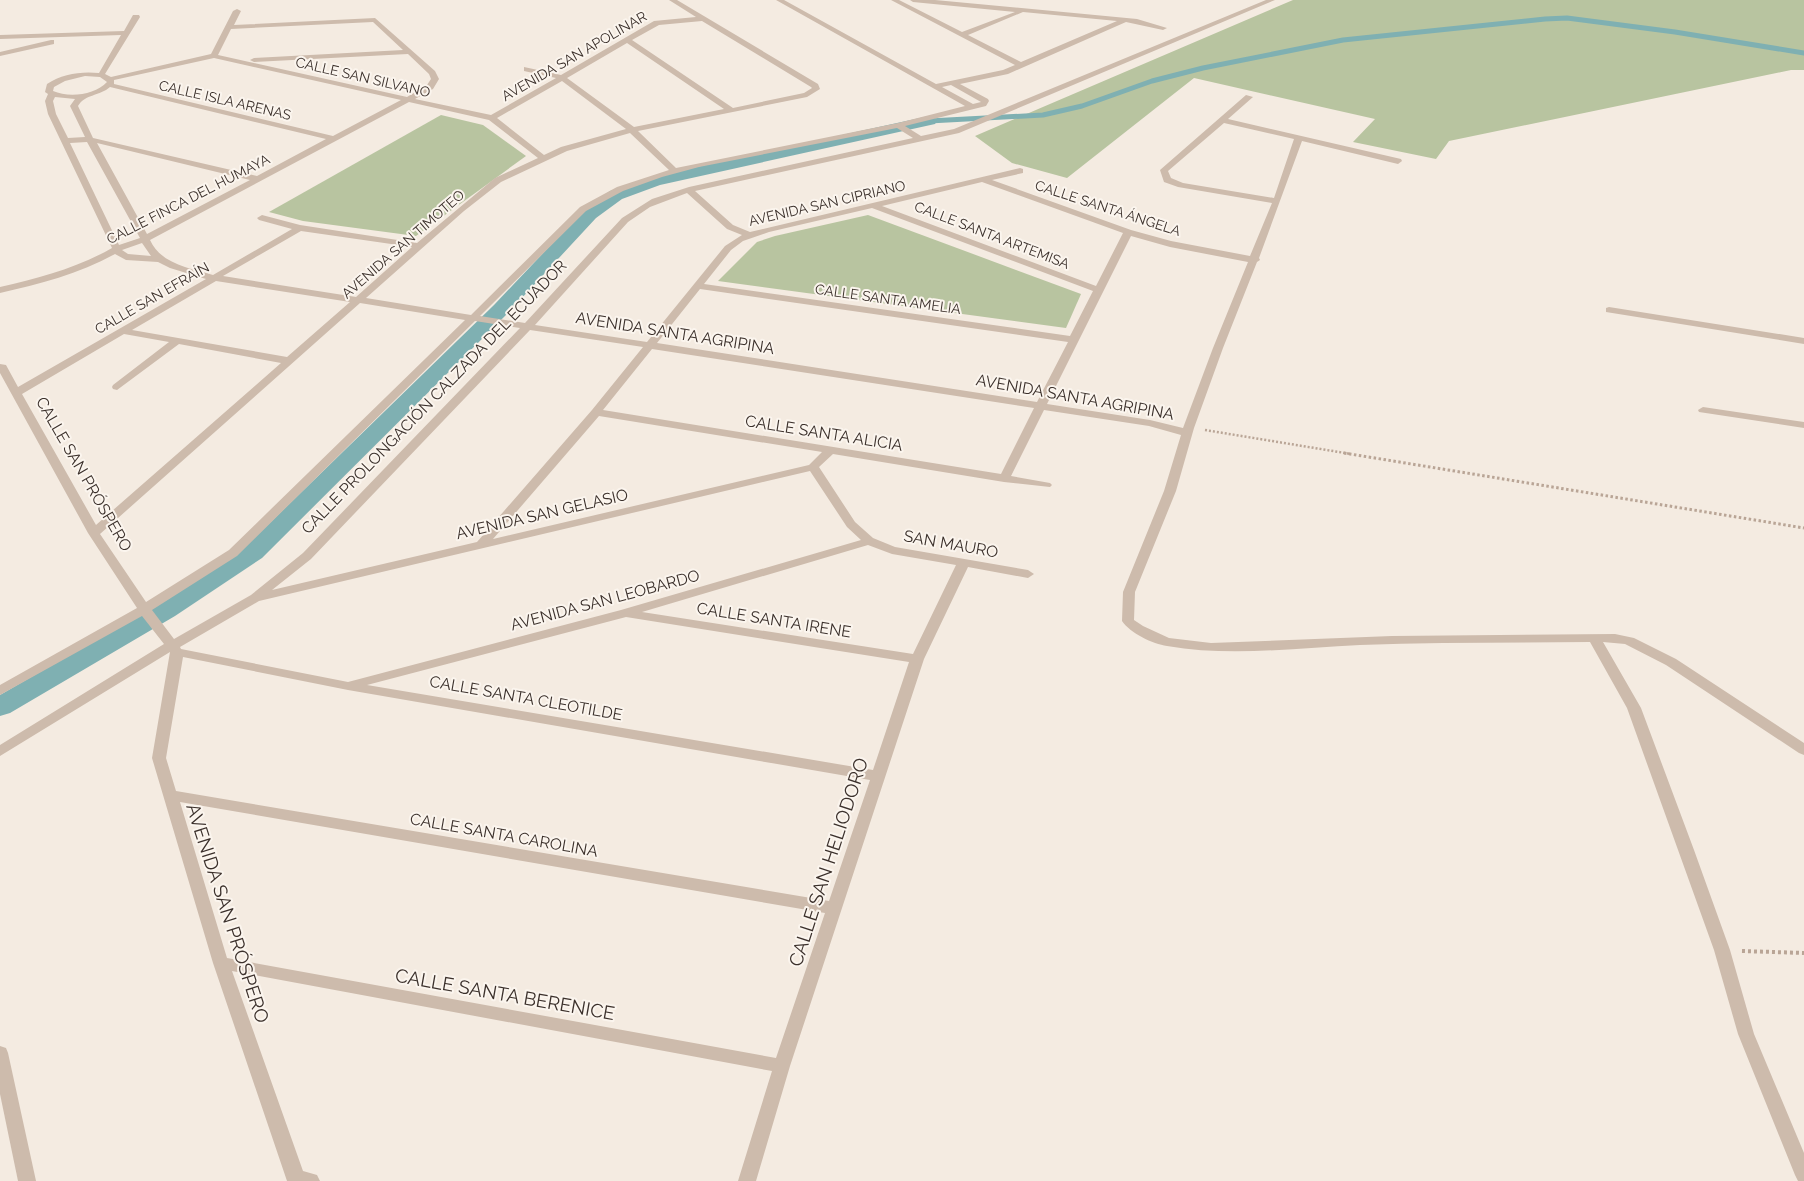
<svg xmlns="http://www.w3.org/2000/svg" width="1804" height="1181" viewBox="0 0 1804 1181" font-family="Raleway,sans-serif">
<rect width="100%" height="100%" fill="#f4ebe1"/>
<g fill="#b8c4a0">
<polygon points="1293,0 1804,0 1804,70 1791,70 1449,141 1436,159 1353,142 1375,119 1194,78 1067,178 1012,163 975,136"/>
<polygon points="441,115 483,125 526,156 416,236 303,221 269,212"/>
<polygon points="868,215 1081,294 1066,328 718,281 757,242 775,236"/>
</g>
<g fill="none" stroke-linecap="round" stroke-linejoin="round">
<polyline stroke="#7fb0b2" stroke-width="5" points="929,121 1043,115 1082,106 1152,81 1203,68 1343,40 1545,19 1567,18 1675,32 1804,53"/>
<polygon fill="#7fb0b2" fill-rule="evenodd" points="929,116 935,118 937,121 935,124 660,185 622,199 596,218 508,313 262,558 175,616 10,713 0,716 0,695 157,604 244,548 494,305 584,210 610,191 655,176"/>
<polyline stroke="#b9a596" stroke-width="2.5" stroke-dasharray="2 2" stroke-linecap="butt" points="1205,430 1351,454"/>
<polyline stroke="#b9a596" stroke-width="3" stroke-dasharray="2.5 2.5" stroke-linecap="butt" points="1344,453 1804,528"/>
<polyline stroke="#b9a596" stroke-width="4" stroke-dasharray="3 3" stroke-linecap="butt" points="1742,951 1804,953"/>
<g fill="#cdbbac" fill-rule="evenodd">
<path d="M669,0h8l141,84 2,5 -13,8 -169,34 38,37 222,-45 67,-17 -189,-106h8l152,84 67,-14 12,-5 -124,-65h8l63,32 53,-20 -102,-10 -3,-2h25l202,19 30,9 -4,2 -37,-8 -118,52 -48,10 28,15 1,2 -3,5 -81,20 16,10 33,-7 312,-129h9l-316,133 -264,58 38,34 17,7 270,-64 3,1v4l-31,7 139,50 40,11 79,15 22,-53 -94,-16 -14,-5 -4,-12 86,-75 7,2 -25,22 173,40 1,2 -4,3 -96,-23 -43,117 1,2 -3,2 -34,86 -29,80 -18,63 -41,101 -1,28 9,6 26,12 42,5 181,-7 223,-2 19,4 42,21 128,84v12l-5,-2 -133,-88 -41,-21 -22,-2 38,66 53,142 36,100 24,84 50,119v28h-6l-3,-6 -57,-141 -24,-84 -87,-242 -37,-66c-76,1 -154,0 -230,3 -64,3 -130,12 -193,1 -14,-2 -37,-13 -45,-25l1,-29 41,-101 17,-56 -32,-9 -105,-16 -33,66 39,7 2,2 -2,2 -46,-5 -171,-28 -14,13 36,55 18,16 22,9 133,23 6,4 -6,4 -60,-11 -44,92 -134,407 -34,115h-18l34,-110 -540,-100 71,200 14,4 3,6h-33l-74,-218 -61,-205 18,-106 -170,104v-11l164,-101 -22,-28 -142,79v-10l137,-77 -49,-75 -88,-160v-9l6,1 12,22 188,-108 -36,-11 -12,-6 -32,-2 -11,-6c-36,20 -76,30 -115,39v-6c39,-9 77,-19 112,-39l-64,-134 -3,-13 3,-7 -3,-2 2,-8c15,-10 34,-13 52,-11l22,-38 -121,4v-4l124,-4 9,-16h6l1,2 -35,57 6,3 100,-23 22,-43 4,-2 4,2 -7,14 141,-7 60,53 4,8 -6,10 -18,10 76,16 65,-37 -32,-7v-4l37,8 93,-54 42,-4zM1023,12l94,9 -96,41 -53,-27zM702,21l109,66 1,1 -8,5 -71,15 -101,-68 27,-15zM373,22l30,28 -149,8 -4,2 4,2 154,-8 21,20 2,5 -4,6 -20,12 -189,-42 13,-26zM627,43l97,66 -90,18 -67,-49zM214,58l187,42 -68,36 -219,-52v-4zM85,76l15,1 7,5c-12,13 -38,16 -54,9l1,-4 11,-6zM562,81l64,48 -65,18 -17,8 -47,-37zM951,85l30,17 -8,2 -31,-17zM110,87l216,52 -69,37 -164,-38 -15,-32c7,-12 22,-10 32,-19zM55,97l20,2 -5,7 15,31 -17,1 -12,-24 -3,-13zM409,102l80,18 49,38 -43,20 -78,65 -117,-18 -38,-10 -5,3 2,2 33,9 -79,46c-24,-7 -52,-11 -63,-35zM1224,123l70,16 -20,59 -91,-15 -12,-5 -3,-7zM897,128l16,10 -224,49 -37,12 -30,19 -97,105 -45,-7 106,-105 37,-20 39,-14 37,-10zM630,133l39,37 -52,17 -37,20 -109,108 -105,-17 98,-87 37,-29 66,-31zM87,142l53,96 -21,7 -49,-102zM97,143l153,37 -103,54zM982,182l141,51 -27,53 -214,-80zM687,193l40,36 15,6 -17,11 -78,96 -112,-17 93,-103 22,-15zM872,208l221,83 -23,45 -366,-52 27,-34 12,-9 26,-9zM301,231l111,16 -56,50 -133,-21zM1131,236l39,11 78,15 -35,86 -30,80 -33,-8 -103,-16zM142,243l9,13 -23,-2 -6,-4zM216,281l134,21 -63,55 -155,-27zM700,289l368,53 -31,60 -380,-59zM360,303l105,17 -236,230 -83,52 -46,-68zM475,321l45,7 -217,225 -52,42 -77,44 -22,-29 85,-54zM530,330l113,17 -51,63 -115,132 -205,48 39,-31zM124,334l45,8 -56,43 -1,2 1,2 4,1 62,-46 102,19 -185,162 -74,-131zM652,349l382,59 -33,66 -398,-64zM599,416l223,36 -13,13 -316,74zM810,471l37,56 14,13 -240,70 -273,72 -167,-33 -1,-2 79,-46zM868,545l24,9 64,11 -43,89 -271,-42zM626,617l283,45 -36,108 -506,-85zM183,657l165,33 522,90 -41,121 -653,-110 -10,-33zM180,802l645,111 -49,145 -549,-100z"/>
<polygon points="51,40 54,40 54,44 0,56 0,52"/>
<polygon points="1609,307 1804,338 1804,344 1606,312 1606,308"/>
<polygon points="1703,407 1804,422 1804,428 1699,412 1698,410"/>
<polygon points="0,1046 6,1048 8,1053 36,1181 18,1181 0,1094"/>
</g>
</g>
<g text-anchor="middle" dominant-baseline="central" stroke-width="4" stroke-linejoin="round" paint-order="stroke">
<g font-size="14" fill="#3b302b" stroke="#fbf5ee">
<text transform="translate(574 56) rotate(-30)">AVENIDA SAN APOLINAR</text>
<text transform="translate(363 77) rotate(13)">CALLE SAN SILVANO</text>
<text transform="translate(225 100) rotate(13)">CALLE ISLA ARENAS</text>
<text transform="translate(188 199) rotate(-27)">CALLE FINCA DEL HUMAYA</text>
<text transform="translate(827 203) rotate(-13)">AVENIDA SAN CIPRIANO</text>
<text transform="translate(1108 208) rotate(18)">CALLE SANTA ÁNGELA</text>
<text transform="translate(992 235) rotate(21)">CALLE SANTA ARTEMISA</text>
<text transform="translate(403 244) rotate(-41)">AVENIDA SAN TIMOTEO</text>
<text transform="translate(152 298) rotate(-30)">CALLE SAN EFRAÍN</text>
<text transform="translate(888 299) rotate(8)">CALLE SANTA AMELIA</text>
</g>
<g font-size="16" fill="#3b302b" stroke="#fbf5ee">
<text transform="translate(675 333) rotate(9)">AVENIDA SANTA AGRIPINA</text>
<text transform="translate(434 397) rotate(-46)">CALLE PROLONGACIÓN CALZADA DEL ECUADOR</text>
<text transform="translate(1075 397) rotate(10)">AVENIDA SANTA AGRIPINA</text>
<text transform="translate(824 433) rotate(9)">CALLE SANTA ALICIA</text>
<text transform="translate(84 474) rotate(60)">CALLE SAN PRÓSPERO</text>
<text transform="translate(542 514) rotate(-13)">AVENIDA SAN GELASIO</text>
<text transform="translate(951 544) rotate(10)">SAN MAURO</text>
<text transform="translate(605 600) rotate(-15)">AVENIDA SAN LEOBARDO</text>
<text transform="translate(774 620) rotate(9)">CALLE SANTA IRENE</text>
<text transform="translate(526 698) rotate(10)">CALLE SANTA CLEOTILDE</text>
<text transform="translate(504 835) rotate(10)">CALLE SANTA CAROLINA</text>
</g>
<g font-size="19" fill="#3b302b" stroke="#fbf5ee">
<text transform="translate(828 862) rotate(-72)">CALLE SAN HELIODORO</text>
<text transform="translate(228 913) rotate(72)">AVENIDA SAN PRÓSPERO</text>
<text transform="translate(505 994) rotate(10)">CALLE SANTA BERENICE</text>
</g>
</g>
</svg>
